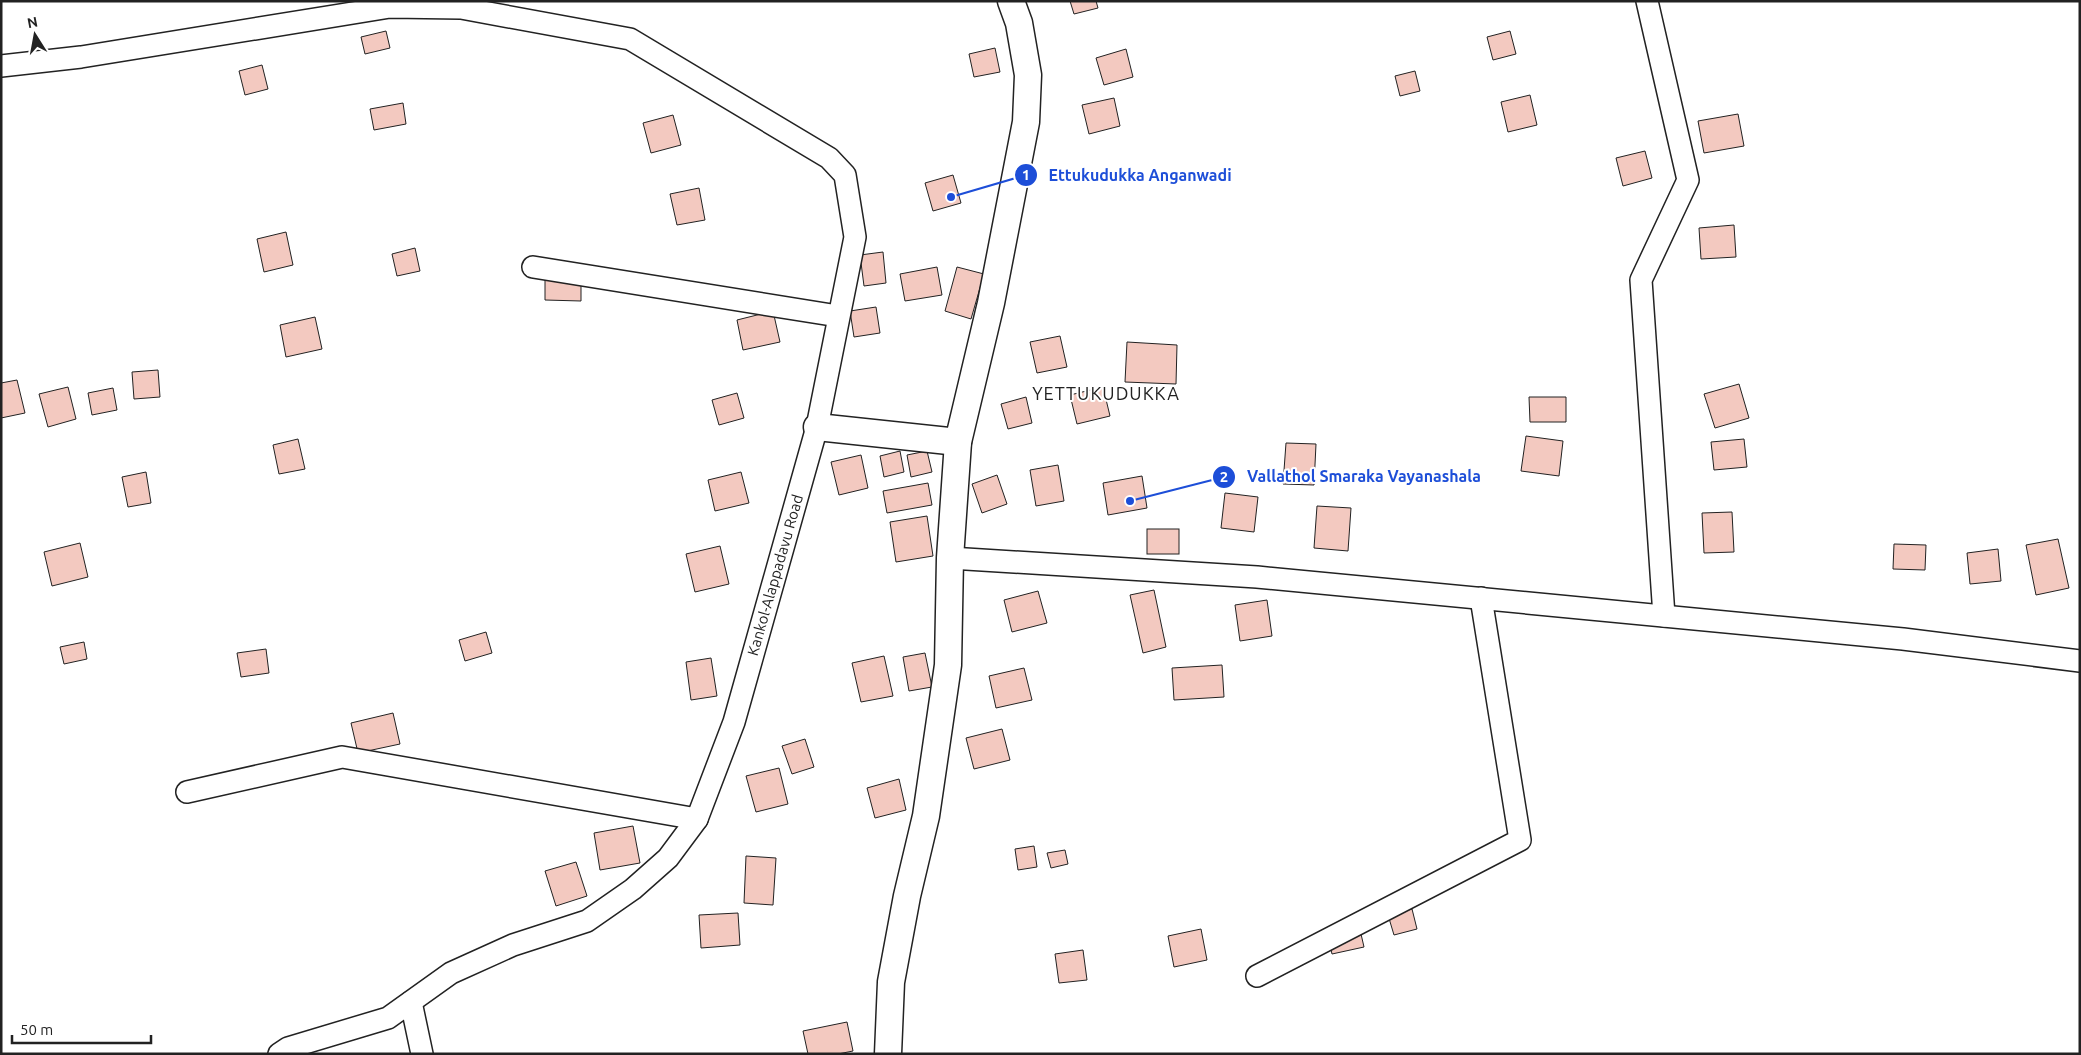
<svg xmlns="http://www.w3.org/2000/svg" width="2081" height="1055" viewBox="0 0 2081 1055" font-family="Ubuntu,sans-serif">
<rect width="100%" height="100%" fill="#fff"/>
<g fill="#f3c9c0" stroke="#222">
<polygon points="1070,1 1096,1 1098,8 1074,14"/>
<polygon points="386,31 390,48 365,54 361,37"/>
<polygon points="1510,31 1516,54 1493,60 1487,37"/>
<polygon points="995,48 1000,72 974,77 969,54"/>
<polygon points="1126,49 1133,77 1104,85 1096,58"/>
<polygon points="262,65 268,89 245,95 239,71"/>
<polygon points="1415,71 1420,91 1400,96 1395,76"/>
<polygon points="1530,95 1537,125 1508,132 1501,102"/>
<polygon points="1114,98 1120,126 1089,134 1082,105"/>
<polygon points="403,103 406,124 374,130 370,109"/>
<polygon points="1738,114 1744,146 1704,153 1698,121"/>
<polygon points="673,115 681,145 651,153 643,123"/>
<polygon points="1645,151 1652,178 1623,186 1616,158"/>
<polygon points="953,175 961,203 933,211 925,183"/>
<polygon points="699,188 705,220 677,225 670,194"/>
<polygon points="1734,225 1736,257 1701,259 1699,228"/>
<polygon points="286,232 293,265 264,272 257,239"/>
<polygon points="415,248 420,271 397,276 392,254"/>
<polygon points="883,252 886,283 864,286 860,255"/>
<polygon points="937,267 942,295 905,301 900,274"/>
<polygon points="957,267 984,274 971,319 945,311"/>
<polygon points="545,274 581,275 581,301 545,300"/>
<polygon points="876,307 880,333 854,337 850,311"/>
<polygon points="773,311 780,342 743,350 737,320"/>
<polygon points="315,317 322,349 286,357 280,325"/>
<polygon points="1060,336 1067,367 1037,373 1030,342"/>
<polygon points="1127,342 1177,345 1176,384 1125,382"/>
<polygon points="158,370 160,397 134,399 132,372"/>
<polygon points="17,380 25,413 1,418 1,383"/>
<polygon points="1739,384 1749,418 1715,428 1704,394"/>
<polygon points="68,387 76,419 48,427 39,394"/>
<polygon points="1103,387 1110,416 1077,424 1070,395"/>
<polygon points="113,388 117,410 92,415 88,393"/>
<polygon points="737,393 744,418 719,425 712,400"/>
<polygon points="1026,397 1032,423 1008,429 1001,404"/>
<polygon points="1529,397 1566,397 1566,422 1530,422"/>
<polygon points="1526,436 1563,441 1559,476 1521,471"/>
<polygon points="298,439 305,469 279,474 273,445"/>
<polygon points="1744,439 1747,467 1714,470 1711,442"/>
<polygon points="1286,443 1316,444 1314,485 1283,484"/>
<polygon points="900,451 904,472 884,477 880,456"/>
<polygon points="927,451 932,472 911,477 907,455"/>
<polygon points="861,455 868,488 839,495 831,462"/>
<polygon points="1058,465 1064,501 1036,506 1030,470"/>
<polygon points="146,472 151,503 128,507 122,477"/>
<polygon points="741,472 749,503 715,511 708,480"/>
<polygon points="997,475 1007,504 982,513 972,484"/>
<polygon points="1142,476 1147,508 1108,515 1103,483"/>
<polygon points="928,483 932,505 887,513 883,491"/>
<polygon points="1225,493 1258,497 1254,532 1221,528"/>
<polygon points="1317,506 1351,508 1348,551 1314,548"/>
<polygon points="1732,512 1734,552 1704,553 1702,513"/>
<polygon points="927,516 933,556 896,562 890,522"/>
<rect x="1147" y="529" width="32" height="25"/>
<polygon points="2058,539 2069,588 2036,595 2026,545"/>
<polygon points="80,543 88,577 52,586 44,552"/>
<polygon points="1894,544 1926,545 1925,570 1893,569"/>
<polygon points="720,546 729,584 695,592 686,554"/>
<polygon points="1998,549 2001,581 1970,584 1967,553"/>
<polygon points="1154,590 1166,647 1143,653 1130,595"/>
<polygon points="1038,591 1047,623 1012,632 1004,600"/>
<polygon points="1267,600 1272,636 1240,641 1235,605"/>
<polygon points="486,632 492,653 465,661 459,640"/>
<polygon points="84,642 87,659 64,664 60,647"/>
<polygon points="266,649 269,673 241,677 237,653"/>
<polygon points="925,653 932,687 909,691 903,657"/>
<polygon points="884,656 893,696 861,702 852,663"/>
<polygon points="711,658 717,696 691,700 686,662"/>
<polygon points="1222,665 1224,697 1174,700 1172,668"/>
<polygon points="1024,668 1032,700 996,708 989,676"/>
<polygon points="393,713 400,744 358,753 351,723"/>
<polygon points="1002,729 1010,760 974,769 966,738"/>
<polygon points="805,739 814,767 792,774 782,746"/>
<polygon points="779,768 788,804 756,812 746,776"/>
<polygon points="899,779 906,810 875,818 867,788"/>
<polygon points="633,826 640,863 600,870 594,833"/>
<polygon points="1034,846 1037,867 1018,870 1015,849"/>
<polygon points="1065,850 1068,864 1051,868 1047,853"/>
<polygon points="746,856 776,858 773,905 744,903"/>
<polygon points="576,862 587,896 556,906 545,871"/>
<polygon points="1412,909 1417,929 1394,935 1388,915"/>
<polygon points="738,913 740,945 701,948 699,915"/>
<polygon points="1358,921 1364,947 1332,954 1326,928"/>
<polygon points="1201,929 1207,960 1174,967 1168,936"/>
<polygon points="1083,950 1087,980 1059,983 1055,954"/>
<polygon points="847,1022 853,1051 838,1054 808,1054 803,1031"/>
</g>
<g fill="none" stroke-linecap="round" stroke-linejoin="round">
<g stroke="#222" stroke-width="24">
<g id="minor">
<polyline points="1647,1 1688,180 1641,280 1664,616"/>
<polyline points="1,66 81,57 390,7 461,8 630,39 829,158 845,175 855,237 817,427 734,722 697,819 668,858 633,889 587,921 513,945 451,973 388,1018 288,1048 279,1054"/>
<polyline points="533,267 838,316"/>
<polyline points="950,558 1257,577 1903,639 2080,661"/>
<polyline points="187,792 342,757 697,819"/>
<polyline points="1257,976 1520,840 1481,598"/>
<polyline points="411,1002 422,1054"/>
</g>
</g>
<g stroke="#222" stroke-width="29">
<g id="major">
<polyline points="817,427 958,442"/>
<polyline points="888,1054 891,982 907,896 926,816 948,665 950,558 958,442 991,303 1026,122 1028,75 1019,23 1011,1"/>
</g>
</g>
<use href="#minor" stroke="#fff" stroke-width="21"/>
<use href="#major" stroke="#fff" stroke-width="26"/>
</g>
<g text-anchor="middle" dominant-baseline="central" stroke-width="4" stroke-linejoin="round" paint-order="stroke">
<g font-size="15" fill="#222" stroke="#fff">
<text transform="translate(775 575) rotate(-74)">Kankol-Alappadavu Road</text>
</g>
<g font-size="18" letter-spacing="1" fill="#222" stroke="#fff">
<text x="1106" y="393">YETTUKUDUKKA</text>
</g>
</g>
<path fill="none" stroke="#1d4ed8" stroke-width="2" d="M951 197L1026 175M1130 501L1224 477"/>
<g fill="#1d4ed8" stroke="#fff" stroke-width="2">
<circle cx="951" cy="197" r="5"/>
<circle cx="1130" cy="501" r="5"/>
<circle cx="1026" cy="175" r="12"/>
<circle cx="1224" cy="477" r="12"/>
</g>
<g font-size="15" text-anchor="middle" font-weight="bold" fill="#fff">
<text x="1026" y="180">1</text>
<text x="1224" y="482">2</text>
</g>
<g font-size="16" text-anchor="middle" font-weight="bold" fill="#1d4ed8" stroke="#fff" stroke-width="4" stroke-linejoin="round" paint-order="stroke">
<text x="1140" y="181">Ettukudukka Anganwadi</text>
<text x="1364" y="482">Vallathol Smaraka Vayanashala</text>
</g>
<rect width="2081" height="1055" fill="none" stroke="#222222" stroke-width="5"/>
<g transform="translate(35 35) rotate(349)" stroke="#ffffff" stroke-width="4" paint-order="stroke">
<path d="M0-4L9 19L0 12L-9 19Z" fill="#222222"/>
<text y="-8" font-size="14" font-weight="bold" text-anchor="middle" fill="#222222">N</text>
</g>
<path d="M12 1035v8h139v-8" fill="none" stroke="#222222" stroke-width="2.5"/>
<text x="20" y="1035" font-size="15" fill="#222222" stroke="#ffffff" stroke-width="4" paint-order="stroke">50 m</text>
</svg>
